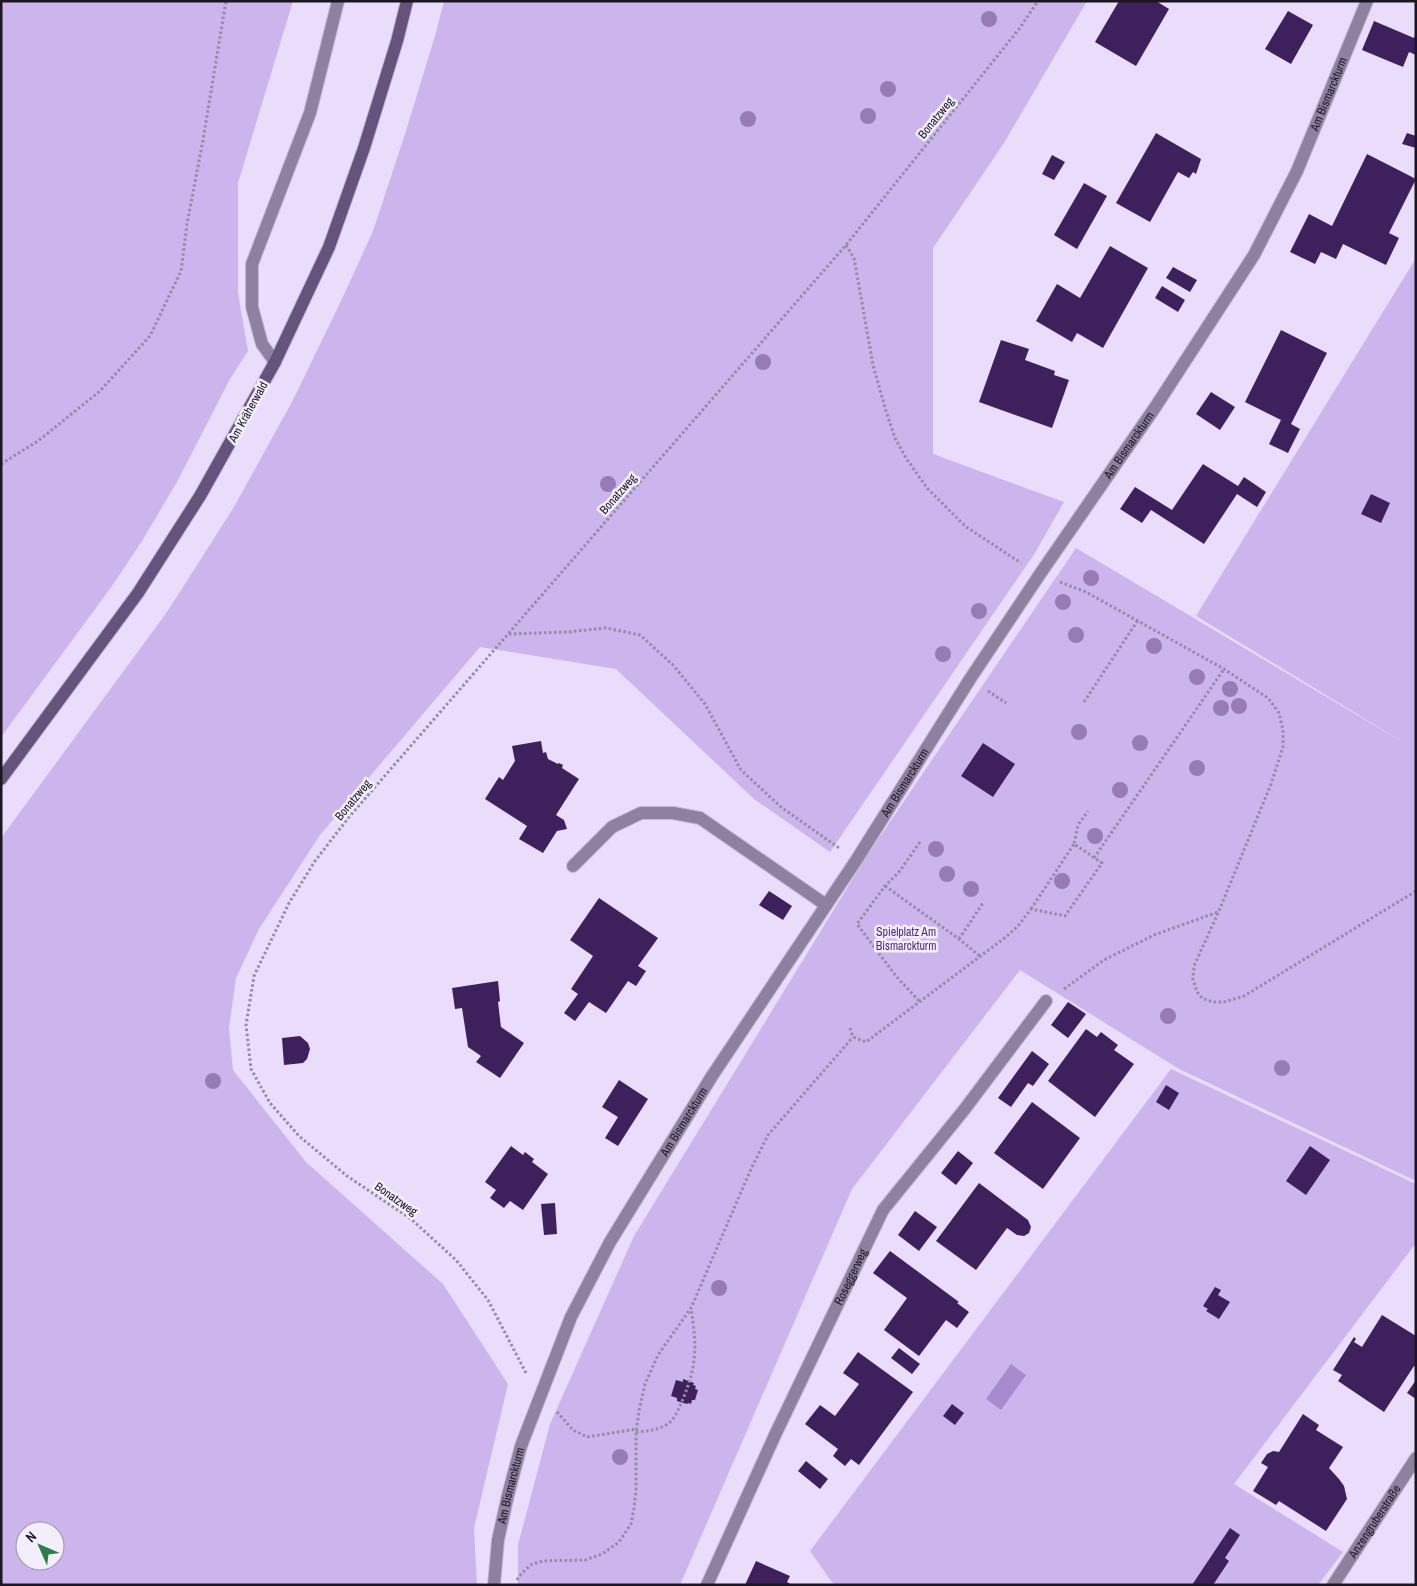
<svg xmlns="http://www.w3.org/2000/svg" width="1417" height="1586" viewBox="0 0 1417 1586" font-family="'Archivo Narrow',sans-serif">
<rect width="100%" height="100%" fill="#eaddfc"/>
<g fill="#ccb4ed" fill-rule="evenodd">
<polygon points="1,1 293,1 238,183 238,293 248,351 230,379 177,482 142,541 112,586 1,737"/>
<path d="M444,1h643l-83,142 -71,105v206l131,48 -29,51 -205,299 -76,-53 -138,-130 -136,-22 -160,188 -61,94 -23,49 -7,50 4,42 73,92 137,122 65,100 -34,144 3,57h-476v-747l166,-226 67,-105 59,-107 49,-101 31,-68 32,-97 30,-98zM25,1531h30v30h-30z"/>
<polygon points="1416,258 1416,1181 1179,1069 1020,970 852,1189 680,1585 518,1585 518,1545 550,1424 634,1236 866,857 1076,548 1411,747 1196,616"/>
<polygon points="1171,1069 1416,1184 1416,1243 1234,1484 1343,1552 1318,1585 834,1585 810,1551"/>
</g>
<polygon fill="#a88ace" points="1011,1364 1026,1375 1001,1410 986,1399"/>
<g fill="#3e215c">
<polygon points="1119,1 1156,1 1169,9 1136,66 1095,42"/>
<polygon points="1288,11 1313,25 1291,64 1265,49"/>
<polygon points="1374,21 1414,38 1416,33 1416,55 1409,52 1403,67 1362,50"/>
<polygon points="1156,133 1201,159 1196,174 1193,172 1189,178 1178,172 1150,222 1116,203"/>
<polygon points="1407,133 1416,136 1416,148 1402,144"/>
<polygon points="1367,154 1416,179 1389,233 1399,238 1386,265 1343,244 1336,259 1321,252 1315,264 1290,252 1309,214 1332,226"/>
<polygon points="1052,155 1065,162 1054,180 1042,174"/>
<polygon points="1084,183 1107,196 1077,249 1054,235"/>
<polygon points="1110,246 1148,268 1103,348 1077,333 1072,342 1036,321 1057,284 1080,298"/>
<polygon points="1173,267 1197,280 1190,292 1166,278"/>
<polygon points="1162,286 1185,300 1178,312 1155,298"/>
<polygon points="1281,330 1327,353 1291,424 1300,429 1288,453 1269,444 1281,420 1245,402"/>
<polygon points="1001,340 1029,349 1025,360 1055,371 1054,375 1069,380 1052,428 979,402"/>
<polygon points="1211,392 1235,407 1220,430 1196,414"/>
<polygon points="1203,464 1238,486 1244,477 1266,492 1257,507 1237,494 1204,544 1151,510 1142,523 1120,509 1135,487 1172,510"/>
<polygon points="1371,494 1390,503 1381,523 1361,514"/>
<polygon points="541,741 543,753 546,752 548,759 558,764 559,763 563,765 562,768 579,779 556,815 564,820 567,829 557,831 543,853 519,839 527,826 485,799 499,777 503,780 515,761 512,746"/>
<polygon points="983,743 1015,764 993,797 961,776"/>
<polygon points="769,891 792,906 783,920 759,905"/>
<polygon points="599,898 658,938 638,966 646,971 636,986 628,981 606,1013 589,1002 575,1021 564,1013 578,994 571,989 593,956 570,940"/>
<polygon points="498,981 500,1001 498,1002 501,1027 524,1043 500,1078 476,1062 481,1056 468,1047 462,1008 455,1009 452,988"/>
<polygon points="1068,1002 1086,1014 1068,1038 1051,1025"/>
<polygon points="1086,1029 1097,1037 1101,1032 1118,1045 1114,1050 1134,1064 1095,1117 1048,1081"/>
<polygon points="300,1036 308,1043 310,1049 307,1059 303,1063 284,1065 282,1038"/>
<polygon points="1032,1051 1049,1064 1033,1086 1028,1083 1011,1107 998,1098"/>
<polygon points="619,1080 648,1099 618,1146 605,1138 618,1117 602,1107"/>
<polygon points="1166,1085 1179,1093 1169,1110 1156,1102"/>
<polygon points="1032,1102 1080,1138 1043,1189 994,1153"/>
<polygon points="511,1146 523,1155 525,1152 534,1159 532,1162 548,1174 523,1210 510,1201 504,1208 490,1198 496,1190 485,1182"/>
<polygon points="1310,1146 1330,1160 1306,1195 1286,1181"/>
<polygon points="958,1151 973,1163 956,1185 941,1173"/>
<polygon points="979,1183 1028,1220 1031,1227 1029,1233 1024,1236 1017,1235 1007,1228 976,1270 936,1241"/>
<polygon points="555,1203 557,1234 544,1235 541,1204"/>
<polygon points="915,1211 937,1227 919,1251 898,1235"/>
<polygon points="890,1251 959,1302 957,1303 969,1312 957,1328 946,1320 919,1356 884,1330 907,1298 873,1273"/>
<polygon points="1215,1287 1221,1290 1218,1295 1230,1302 1219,1319 1206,1311 1208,1309 1203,1306"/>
<polygon points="1382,1315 1416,1336 1416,1367 1414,1366 1384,1412 1338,1381 1342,1375 1333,1370 1354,1337 1356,1339 1354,1342 1362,1347"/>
<polygon points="899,1348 920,1364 912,1374 891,1358"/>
<polygon points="858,1352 913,1392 859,1465 851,1459 845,1466 833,1456 838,1449 805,1424 820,1405 835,1416 859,1384 843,1373"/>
<polygon points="683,1379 694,1383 693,1385 696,1386 695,1389 698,1390 695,1400 692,1400 691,1404 688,1403 687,1404 677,1401 677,1398 671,1396 676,1380 683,1382"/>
<polygon points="1416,1380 1416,1399 1407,1393"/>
<polygon points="952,1404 964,1413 955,1425 943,1416"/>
<polygon points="1303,1414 1319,1425 1316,1430 1343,1447 1329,1468 1339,1479 1344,1486 1347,1499 1326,1531 1279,1501 1276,1505 1253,1491 1268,1467 1261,1463 1267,1454 1273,1451 1279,1452"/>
<polygon points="806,1461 828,1479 820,1489 798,1471"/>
<polygon points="1230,1528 1240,1535 1225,1558 1229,1561 1213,1585 1192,1585"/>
<polygon points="756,1561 790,1576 787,1582 792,1585 745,1585"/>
</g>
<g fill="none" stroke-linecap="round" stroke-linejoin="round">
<g stroke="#c5b9d5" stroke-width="14">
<g id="service">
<polyline points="275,362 262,344 252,307 252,264 310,113 338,1"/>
<polyline points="573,866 612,827 641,813 673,813 700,818 826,905"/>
</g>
</g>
<g stroke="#c5b9d5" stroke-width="14">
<g id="minor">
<path id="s1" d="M494,1585l4,-45 10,-45 13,-49 50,-129 39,-75 102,-166 145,-217 113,-180 70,-105 116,-168 98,-151 43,-84 70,-170"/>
<path id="s2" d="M707,1585l68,-150 108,-225 81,-100 82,-109"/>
<path id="s3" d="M1333,1585l83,-127"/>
</g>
</g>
<g stroke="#c5b9d5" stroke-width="14">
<polyline id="secondary" points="1,779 138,593 200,496 275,362 329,247 364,148 397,41 407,1"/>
</g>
<g stroke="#958ca2" stroke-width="3" stroke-dasharray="2.5 2.5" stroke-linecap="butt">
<polyline points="846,245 854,258 873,365 886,411 895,438 906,458 927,488 965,526 1021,563"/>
<polyline points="1,464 38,441 100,391 150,336 181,271 187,224 203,140 226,1"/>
<polyline points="1060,582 1086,592 1224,669 1268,698 1279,713 1283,730 1283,747 1271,784 1219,911 1194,966 1193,979 1197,992 1202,998 1212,1002 1224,1002 1244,996 1416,891"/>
<polyline points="509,634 568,632 606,628 640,635 673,665 705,704 741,770 781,807 839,848"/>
<polyline points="988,691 1006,703"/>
<polyline points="1084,702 1138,620"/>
<polyline points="920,842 899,872 885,886 857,924 896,976 920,1002"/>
<polyline points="1094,858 1224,669"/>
<polyline points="885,886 959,939 981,957"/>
<polyline points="1031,909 1074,844"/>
<polyline points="959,939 983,903"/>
<polyline points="1064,989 1104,960 1154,935 1218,912"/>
<polyline points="850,1028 853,1037 866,1042 1006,937 1018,926 1031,909 1065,916 1102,863 1074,844 1078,825 1088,811"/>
<polyline points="526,1373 488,1300 456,1260 411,1219 347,1176 299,1136 270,1103 251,1069 246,1025 254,976 289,903 315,861 349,817 846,245 1019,29 1038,1"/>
<polyline points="557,1412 573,1430 587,1437 637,1429"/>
<path d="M636,1432c12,-1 24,-2 33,-9 7,-6 10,-15 14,-24 14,-34 14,-53 8,-90"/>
<polyline points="517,1580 522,1573 532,1564 544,1561 585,1560 602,1554 619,1542 631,1524 634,1508 636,1490 636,1432 639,1411 645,1384 658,1355 691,1308 751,1169 768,1135 853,1037"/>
</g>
<use href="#service" stroke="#8e819f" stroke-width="12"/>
<use href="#minor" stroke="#8e819f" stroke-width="12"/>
<use href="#secondary" stroke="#65537d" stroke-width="12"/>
</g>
<g fill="#977bb5">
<circle cx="989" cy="19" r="8"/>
<circle cx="888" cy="89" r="8"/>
<circle cx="868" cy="116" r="8"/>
<circle cx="748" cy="119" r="8"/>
<circle cx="763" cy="362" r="8"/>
<circle cx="608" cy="484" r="8"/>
<circle cx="1091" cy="578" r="8"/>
<circle cx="1063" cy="602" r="8"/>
<circle cx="979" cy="611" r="8"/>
<circle cx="1076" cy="635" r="8"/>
<circle cx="1154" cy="646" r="8"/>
<circle cx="943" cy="654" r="8"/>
<circle cx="1197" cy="677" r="8"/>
<circle cx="1230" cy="689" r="8"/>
<circle cx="1239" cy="706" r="8"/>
<circle cx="1221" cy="708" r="8"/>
<circle cx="1079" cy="732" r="8"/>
<circle cx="1140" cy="743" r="8"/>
<circle cx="1197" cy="768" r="8"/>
<circle cx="1120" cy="790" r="8"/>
<circle cx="1095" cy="836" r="8"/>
<circle cx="936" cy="849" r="8"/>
<circle cx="947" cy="874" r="8"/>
<circle cx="1062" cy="881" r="8"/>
<circle cx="971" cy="889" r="8"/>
<circle cx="1168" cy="1016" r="8"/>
<circle cx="1282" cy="1068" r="8"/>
<circle cx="213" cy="1081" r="8"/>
<circle cx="719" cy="1288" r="8"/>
<circle cx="620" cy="1457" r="8"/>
</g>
<g text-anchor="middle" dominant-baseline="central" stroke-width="5" stroke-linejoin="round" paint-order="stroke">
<g font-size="12" fill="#1b1721" stroke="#f3eefb">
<text stroke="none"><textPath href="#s1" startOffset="1721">Am Bismarckturm</textPath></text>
<text transform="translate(936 118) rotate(-51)">Bonatzweg</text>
<text transform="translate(248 412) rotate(-61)">Am Kräherwald</text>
<text stroke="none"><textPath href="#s1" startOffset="1316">Am Bismarckturm</textPath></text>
<text transform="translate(618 494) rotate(-49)">Bonatzweg</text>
<text stroke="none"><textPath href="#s1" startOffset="911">Am Bismarckturm</textPath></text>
<text transform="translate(353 800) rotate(-50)">Bonatzweg</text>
<text stroke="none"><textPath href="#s1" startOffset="506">Am Bismarckturm</textPath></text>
<text transform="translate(396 1199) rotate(35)">Bonatzweg</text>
<text stroke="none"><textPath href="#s2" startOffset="340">Roseggerweg</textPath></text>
<text stroke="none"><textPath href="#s1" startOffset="101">Am Bismarckturm</textPath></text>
<text stroke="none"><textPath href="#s3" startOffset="76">Anzengruberstraße</textPath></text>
</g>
<g font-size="12" fill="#532a7b" stroke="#f3eefb">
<text x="906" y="932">Spielplatz Am<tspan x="906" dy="14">Bismarckturm</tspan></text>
</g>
</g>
<rect width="1417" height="1586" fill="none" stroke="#1b1721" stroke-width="5"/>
<g transform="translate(40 1546) rotate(315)"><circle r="24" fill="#f3eefb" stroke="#9d98a4"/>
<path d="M0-4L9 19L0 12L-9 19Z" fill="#2c7c4c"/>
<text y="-8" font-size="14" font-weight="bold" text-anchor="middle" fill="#1b1721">N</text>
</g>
</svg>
